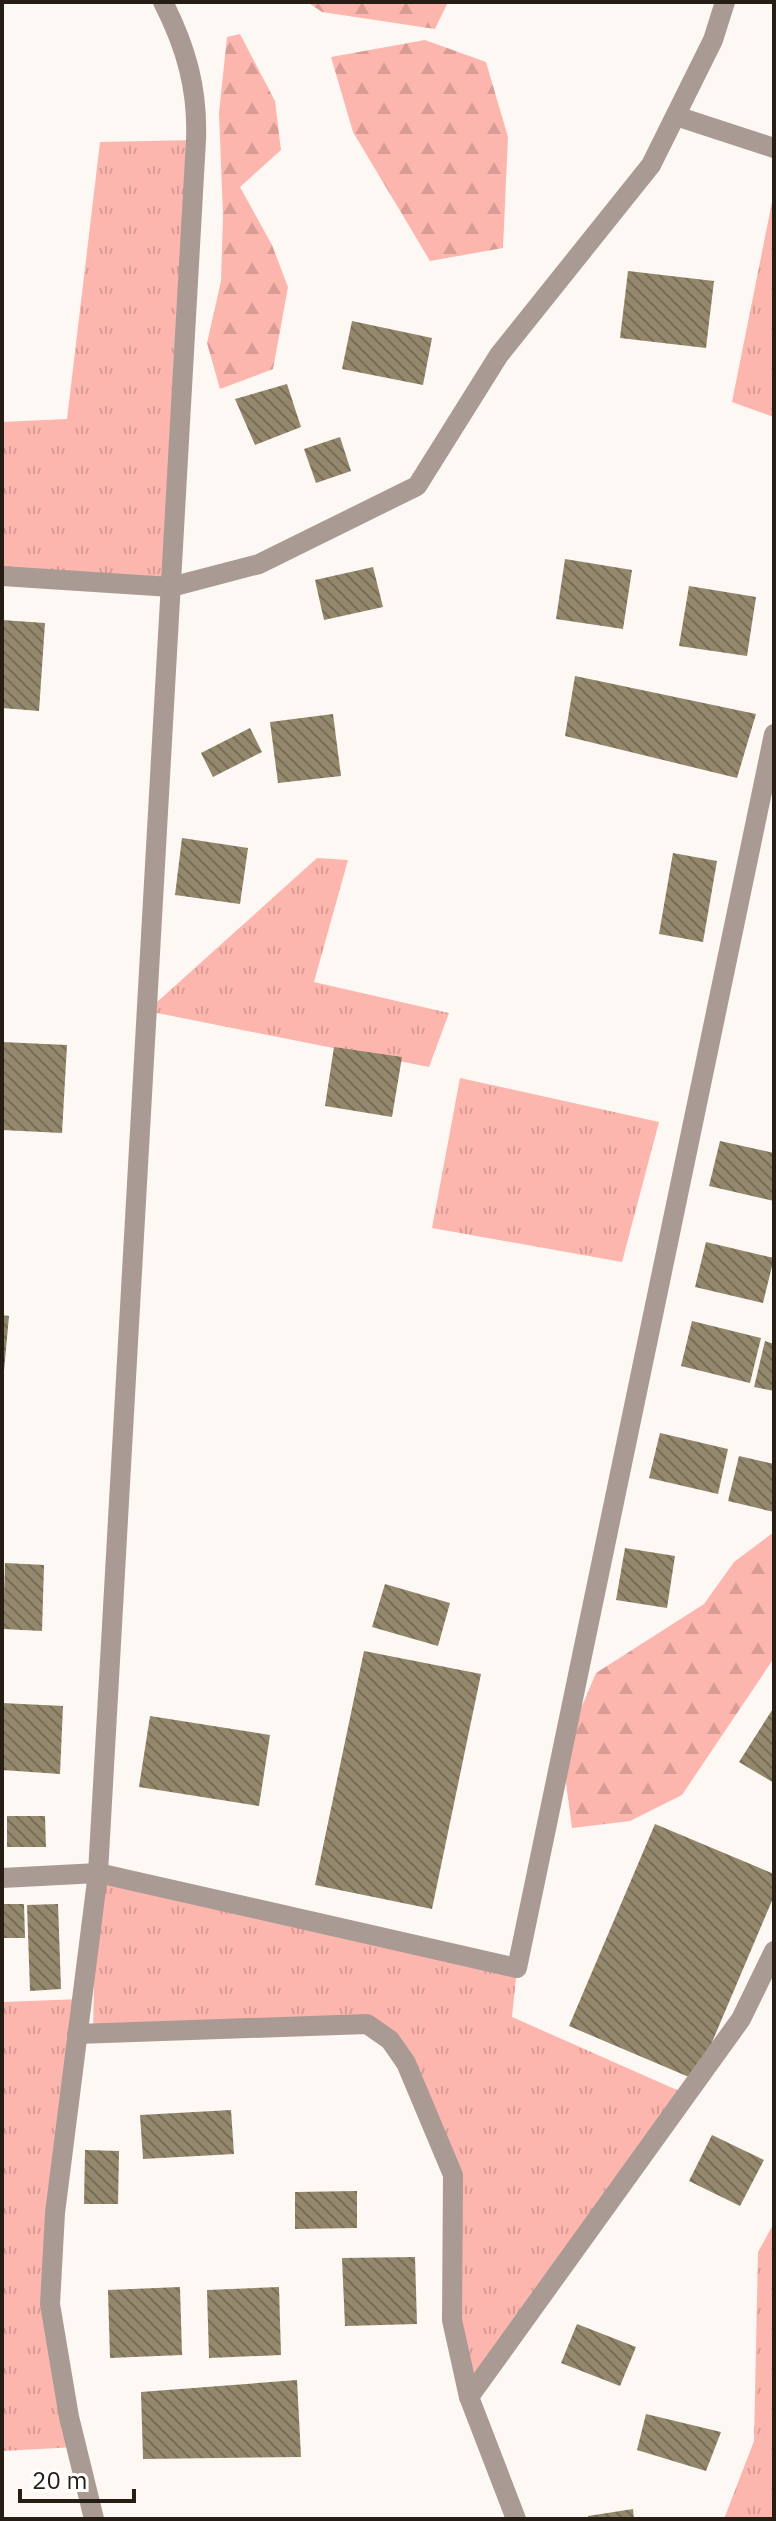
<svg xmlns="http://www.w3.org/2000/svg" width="776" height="2521" viewBox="0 0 776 2521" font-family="'IBM Plex Sans',sans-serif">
<defs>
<pattern id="grass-tufts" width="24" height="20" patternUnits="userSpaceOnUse" patternTransform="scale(2)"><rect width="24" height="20" fill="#fdb6ae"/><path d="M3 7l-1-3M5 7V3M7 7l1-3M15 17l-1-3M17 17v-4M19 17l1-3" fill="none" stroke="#d99c95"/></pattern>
<pattern id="forest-firs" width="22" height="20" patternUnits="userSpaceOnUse" patternTransform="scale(2)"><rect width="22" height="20" fill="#fdb6ae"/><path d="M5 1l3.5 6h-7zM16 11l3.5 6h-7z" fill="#d99c95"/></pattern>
<pattern id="building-back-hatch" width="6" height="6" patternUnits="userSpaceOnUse" patternTransform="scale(2)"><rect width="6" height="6" fill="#93876c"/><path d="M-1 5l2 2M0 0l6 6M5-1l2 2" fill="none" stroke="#786e58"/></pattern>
</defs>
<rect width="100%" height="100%" fill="#fdf8f3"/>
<g fill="url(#grass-tufts)">
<polygon points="196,140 171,587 2,576 2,422 67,419 100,142"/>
<polygon points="774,192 774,417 732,402"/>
<polygon points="317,858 348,860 314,982 449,1013 429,1067 147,1011"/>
<polygon points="460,1078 659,1122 622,1262 432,1228"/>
<polygon points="96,1882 517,1968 512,2017 686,2094 475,2389 453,2272 453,2175 390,2040 367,2024 93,2034"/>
<polygon points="82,1999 50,2304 76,2447 2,2451 2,2002"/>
<polygon points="774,2223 774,2519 724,2519 754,2441 758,2252"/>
</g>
<g fill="url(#forest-firs)">
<polygon points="307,2 448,2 435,29 322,12"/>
<polygon points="240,34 275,101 281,150 240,187 272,245 288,287 273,369 220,389 207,343 221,281 223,216 219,113 227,37"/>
<polygon points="425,40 486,62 508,137 503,248 430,261 353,132 331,57"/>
<polygon points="774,1532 774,1658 682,1795 630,1821 572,1828 562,1753 596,1673 704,1604 734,1562"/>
</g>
<g fill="url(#building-back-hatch)">
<polygon points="628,271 714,281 706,348 620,338"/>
<polygon points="352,321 432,338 423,385 342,369"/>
<polygon points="287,384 301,427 255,445 235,399"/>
<polygon points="340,437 351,471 316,483 304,449"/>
<polygon points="565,559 632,570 623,629 556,619"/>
<polygon points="373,567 383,607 324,620 315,580"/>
<polygon points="689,586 756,597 747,656 679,646"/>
<polygon points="2,620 45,623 39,711 2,708"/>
<polygon points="575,676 756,714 737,778 565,736"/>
<polygon points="333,714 341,776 278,783 270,722"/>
<polygon points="250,728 262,752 213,777 201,753"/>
<polygon points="182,838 248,848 240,904 175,895"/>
<polygon points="673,853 717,861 703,942 659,934"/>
<polygon points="2,1042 67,1045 62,1133 2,1130"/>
<polygon points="334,1047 402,1057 392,1117 325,1106"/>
<polygon points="720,1141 774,1153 774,1201 709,1186"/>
<polygon points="706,1242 774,1258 763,1303 695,1287"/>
<polygon points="2,1315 9,1316 4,1371 2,1370"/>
<polygon points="692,1321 761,1338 750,1383 681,1366"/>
<polygon points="765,1341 774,1344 774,1391 754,1387"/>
<polygon points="660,1433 728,1449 718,1494 649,1478"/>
<polygon points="739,1456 774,1464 774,1512 728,1501"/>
<polygon points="625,1548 675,1556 667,1608 616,1600"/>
<polygon points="5,1563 44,1565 42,1631 3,1629"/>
<polygon points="385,1584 450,1603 438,1646 372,1627"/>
<polygon points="364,1651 481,1674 432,1909 315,1885"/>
<polygon points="2,1703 63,1706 60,1774 2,1770"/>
<polygon points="774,1707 774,1783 739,1762"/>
<polygon points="150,1716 270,1735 259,1806 139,1787"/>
<polygon points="7,1816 45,1816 46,1847 7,1847"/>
<polygon points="655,1824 774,1874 774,1896 696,2080 569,2026"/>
<polygon points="2,1904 24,1904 25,1938 2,1938"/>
<polygon points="58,1904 61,1989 30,1991 27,1905"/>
<polygon points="231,2110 234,2154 143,2159 140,2115"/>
<polygon points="712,2135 764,2160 740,2206 689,2181"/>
<polygon points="85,2150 119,2151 118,2204 84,2204"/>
<polygon points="357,2191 357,2228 295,2229 295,2192"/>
<polygon points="415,2257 417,2324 345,2326 342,2258"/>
<polygon points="180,2287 182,2355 110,2358 108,2290"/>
<polygon points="279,2287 281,2355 209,2358 207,2290"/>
<polygon points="577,2324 636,2347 620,2386 561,2363"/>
<polygon points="297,2380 301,2457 143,2459 141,2392"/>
<polygon points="646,2414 721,2432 706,2471 637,2450"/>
<polygon points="633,2509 634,2519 588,2519 588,2516"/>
</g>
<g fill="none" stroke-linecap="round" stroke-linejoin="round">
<g stroke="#a99b94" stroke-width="20">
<polyline points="676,116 774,148"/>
<polyline points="2,576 171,587 259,564 417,486 499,355 651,165 713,40 725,2"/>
<polyline points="2,1878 98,1873 517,1968 774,734"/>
<polyline points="77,2034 367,2024 390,2040 406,2063 453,2175 452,2320 469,2397 516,2519"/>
<polyline points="469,2397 741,2019 774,1951"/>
</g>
<path stroke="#a99b94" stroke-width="20" d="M94,2519l-25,-102 -19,-113 5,-91 43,-340 98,-1733c2,-51 -10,-93 -33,-138"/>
</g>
<rect width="776" height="2521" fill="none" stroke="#261d14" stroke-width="8"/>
<path d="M20 2489v12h114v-12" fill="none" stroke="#261d14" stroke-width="4"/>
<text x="32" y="2489" font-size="24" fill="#261d14" stroke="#ffffff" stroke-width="6" paint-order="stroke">20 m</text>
</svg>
